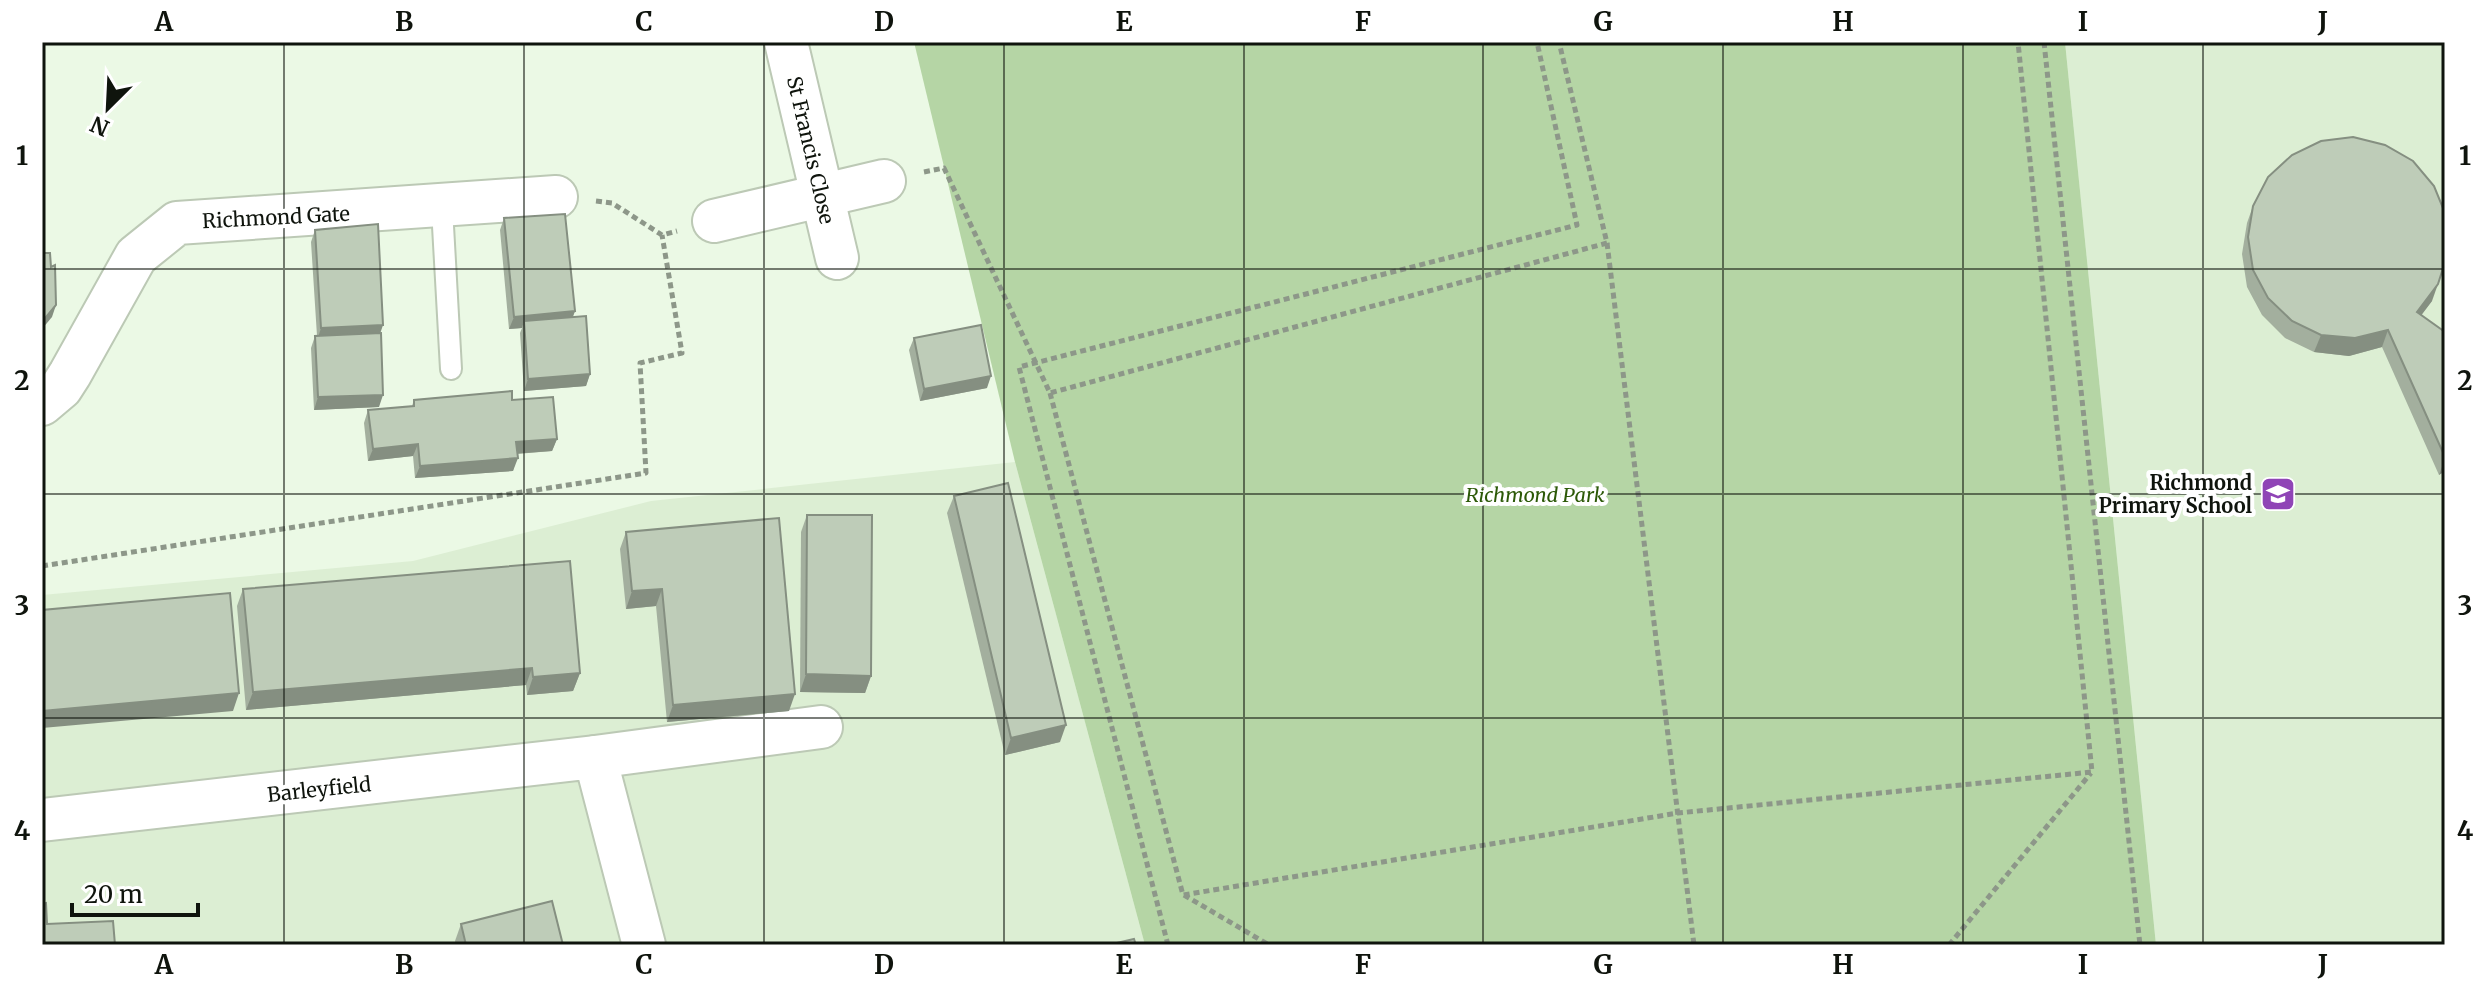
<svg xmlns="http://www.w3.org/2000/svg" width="2487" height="987" viewBox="0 0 2487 987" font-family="Merriweather,serif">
<rect width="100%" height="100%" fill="#ebf9e5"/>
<g fill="#dceed3">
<polygon points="2065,42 2445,42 2445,945 2156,945"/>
<polygon points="1015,462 1145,945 42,945 42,595 413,561 651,501"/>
</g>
<polygon fill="#b5d5a5" points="914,42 2065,42 2156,945 1145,945 1015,462"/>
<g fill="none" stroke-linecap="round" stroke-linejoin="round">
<g stroke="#bcc9b5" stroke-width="24">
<polyline id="lane" points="442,208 451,369"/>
</g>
<g stroke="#bcc9b5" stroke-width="46">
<g id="street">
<polyline points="786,42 837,258"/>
<polyline points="714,221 884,181"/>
<polyline points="42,404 61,388 70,374 136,256 177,223 556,197"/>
<polyline points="595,757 821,727"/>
<polyline points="42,820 595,757 644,945"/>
</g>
</g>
<g stroke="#8d9789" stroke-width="5" stroke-dasharray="6 4" stroke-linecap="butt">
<polyline points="2044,42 2140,945"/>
<polyline points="924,172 944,168 1050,393 1607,243 1559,42"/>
<polyline points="596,201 612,203 662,235 677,231"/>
<polyline points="1607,243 1694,945"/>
<polyline points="1050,393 1183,895 1678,813 2092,772 2018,42"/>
<polyline points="42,566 646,473 640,363 682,353 662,235"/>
<polyline points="1184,895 1269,945"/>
<polyline points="1168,945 1019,367 1577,225 1537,42"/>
<polyline points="1949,945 2091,773"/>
</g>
<use href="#lane" stroke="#fff" stroke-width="20"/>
<use href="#street" stroke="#fff" stroke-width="42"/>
</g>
<g fill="#a3af9e">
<polygon points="2253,206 2432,301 2421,315 2445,332 2445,471 2439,475 2382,347 2349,356 2314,352 2285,338 2262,315 2247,287 2242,254 2247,223"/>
<polygon points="504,218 575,311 573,317 590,374 586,386 524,391 520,333 522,328 509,329 500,230"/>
<polygon points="315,230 380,333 379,407 314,410 311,348 315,336 317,336 311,242"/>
<polygon points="914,338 987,388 920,401 909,350"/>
<polygon points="414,400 512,400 557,439 552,451 517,454 513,471 415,478 413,456 368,461 364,423 368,410 412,406"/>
<polygon points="954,496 1060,742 1005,755 947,513"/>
<polygon points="807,515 871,676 865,693 800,692 801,532"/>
<polygon points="626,532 789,711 667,722 656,606 626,609 620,549"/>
<polygon points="243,589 580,673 573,691 527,695 526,685 246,710 237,606"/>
<polygon points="461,924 563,945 456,945 455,941"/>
</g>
<g fill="#858f81">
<polygon points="2438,284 2432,301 2411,329 2417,312"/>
<polygon points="56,305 52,317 42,329 42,322"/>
<polygon points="575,311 570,323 524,321 522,328 509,329 514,317"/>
<polygon points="383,325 379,337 317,341 321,328"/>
<polygon points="2388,330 2382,347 2349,356 2314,352 2321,335"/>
<polygon points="590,374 586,386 524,391 528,379"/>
<polygon points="991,376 987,388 920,401 924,389"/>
<polygon points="383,395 379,407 314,410 318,397"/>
<polygon points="557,439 552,451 511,454 516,442"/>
<polygon points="418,444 413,456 368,461 373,449"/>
<polygon points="518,458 513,471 415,478 420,466"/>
<polygon points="2445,458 2445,471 2439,475"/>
<polygon points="662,589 656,606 626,609 632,591"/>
<polygon points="532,668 526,685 246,710 253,692"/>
<polygon points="580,673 573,691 527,695 533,677"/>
<polygon points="806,674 871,676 865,693 800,692"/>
<polygon points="239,693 233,711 42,728 42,711"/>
<polygon points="795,694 789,711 667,722 673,705"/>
<polygon points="1066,725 1060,742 1005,755 1011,738"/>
</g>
<g fill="#beccb8" stroke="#858f81" stroke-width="2">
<polygon points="2353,137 2385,145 2413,161 2434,186 2445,213 2445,262 2438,284 2417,312 2445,332 2445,457 2388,330 2355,338 2321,335 2292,321 2268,298 2253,270 2248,237 2253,206 2268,177 2292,155 2321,141"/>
<polygon points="565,214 575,311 514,317 504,218"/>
<polygon points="378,224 383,325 321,328 315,230"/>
<polygon points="42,253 50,253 51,267 55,265 56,305 42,322"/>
<polygon points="586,316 590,374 528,379 524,321"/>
<polygon points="981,325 991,376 924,389 914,338"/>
<polygon points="381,333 383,395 318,397 315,336"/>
<polygon points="512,391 512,400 553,397 557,439 516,442 518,458 420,466 418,444 373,449 368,410 414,406 414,400"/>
<polygon points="1008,483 1066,725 1011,738 954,496"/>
<polygon points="807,515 872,515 871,676 806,674"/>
<polygon points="779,518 795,694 673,705 662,589 632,591 626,532"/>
<polygon points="570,561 580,673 533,677 532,668 253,692 243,589"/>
<polygon points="230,593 239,693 42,711 42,610"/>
<polygon points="552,901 563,945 466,945 461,924"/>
<polygon points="46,903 47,924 113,921 115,945 42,945 42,904"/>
<polygon points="1134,939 1136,945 1108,945"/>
</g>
<path fill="none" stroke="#0f140d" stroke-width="2" stroke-opacity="0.55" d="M284,42v903M524,42v903M764,42v903M1004,42v903M1244,42v903M1483,42v903M1723,42v903M1963,42v903M2203,42v903M42,269h2403M42,494h2403M42,718h2403"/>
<defs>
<g id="school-square" transform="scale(1.8)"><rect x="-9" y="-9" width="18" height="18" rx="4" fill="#8f44b6" stroke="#fff"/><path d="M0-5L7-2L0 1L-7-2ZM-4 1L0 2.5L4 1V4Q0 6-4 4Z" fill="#fff"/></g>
</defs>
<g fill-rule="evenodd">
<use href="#school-square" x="2278" y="494"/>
</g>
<g text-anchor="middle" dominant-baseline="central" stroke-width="8" stroke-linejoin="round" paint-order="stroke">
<g font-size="20" fill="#0f140d" stroke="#fff">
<text transform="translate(811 150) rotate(77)">St Francis Close</text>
<text transform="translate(276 217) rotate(-3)">Richmond Gate</text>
<text transform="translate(319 789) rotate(-6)">Barleyfield</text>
</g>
<g font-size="20" font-weight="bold" fill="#0f140d" stroke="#fff" text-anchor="end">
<text x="2252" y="482">Richmond<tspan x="2252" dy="23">Primary School</tspan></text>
</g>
<g font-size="20" font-style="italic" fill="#2c5907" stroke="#fff">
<text x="1535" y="494">Richmond Park</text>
</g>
</g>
<rect width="2487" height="987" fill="none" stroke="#ffffff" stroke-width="88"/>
<g transform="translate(108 108) rotate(204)" stroke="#ffffff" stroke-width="6" paint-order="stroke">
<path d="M0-6L14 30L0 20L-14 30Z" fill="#0f140d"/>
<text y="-12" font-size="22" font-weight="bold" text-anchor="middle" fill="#0f140d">N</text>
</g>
<path d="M72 903v12h126v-12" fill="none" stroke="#0f140d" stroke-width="4"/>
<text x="84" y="903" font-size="24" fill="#0f140d" stroke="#ffffff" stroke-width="6" paint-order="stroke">20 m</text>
<rect x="44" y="44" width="2399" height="899" fill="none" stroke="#0f140d" stroke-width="3"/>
<g font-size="26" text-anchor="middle" font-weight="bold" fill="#0f140d">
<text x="164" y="31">A</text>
<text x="404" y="31">B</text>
<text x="644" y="31">C</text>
<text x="884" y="31">D</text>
<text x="1124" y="31">E</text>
<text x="1363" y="31">F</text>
<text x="1603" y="31">G</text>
<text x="1843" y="31">H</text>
<text x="2083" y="31">I</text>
<text x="2323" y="31">J</text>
<text x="22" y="165">1</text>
<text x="2465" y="165">1</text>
<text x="22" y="390">2</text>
<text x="2465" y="390">2</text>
<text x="22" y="615">3</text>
<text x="2465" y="615">3</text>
<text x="22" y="840">4</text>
<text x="2465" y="840">4</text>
<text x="164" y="974">A</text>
<text x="404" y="974">B</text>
<text x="644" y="974">C</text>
<text x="884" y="974">D</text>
<text x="1124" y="974">E</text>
<text x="1363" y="974">F</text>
<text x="1603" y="974">G</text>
<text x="1843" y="974">H</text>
<text x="2083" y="974">I</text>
<text x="2323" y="974">J</text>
</g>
</svg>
